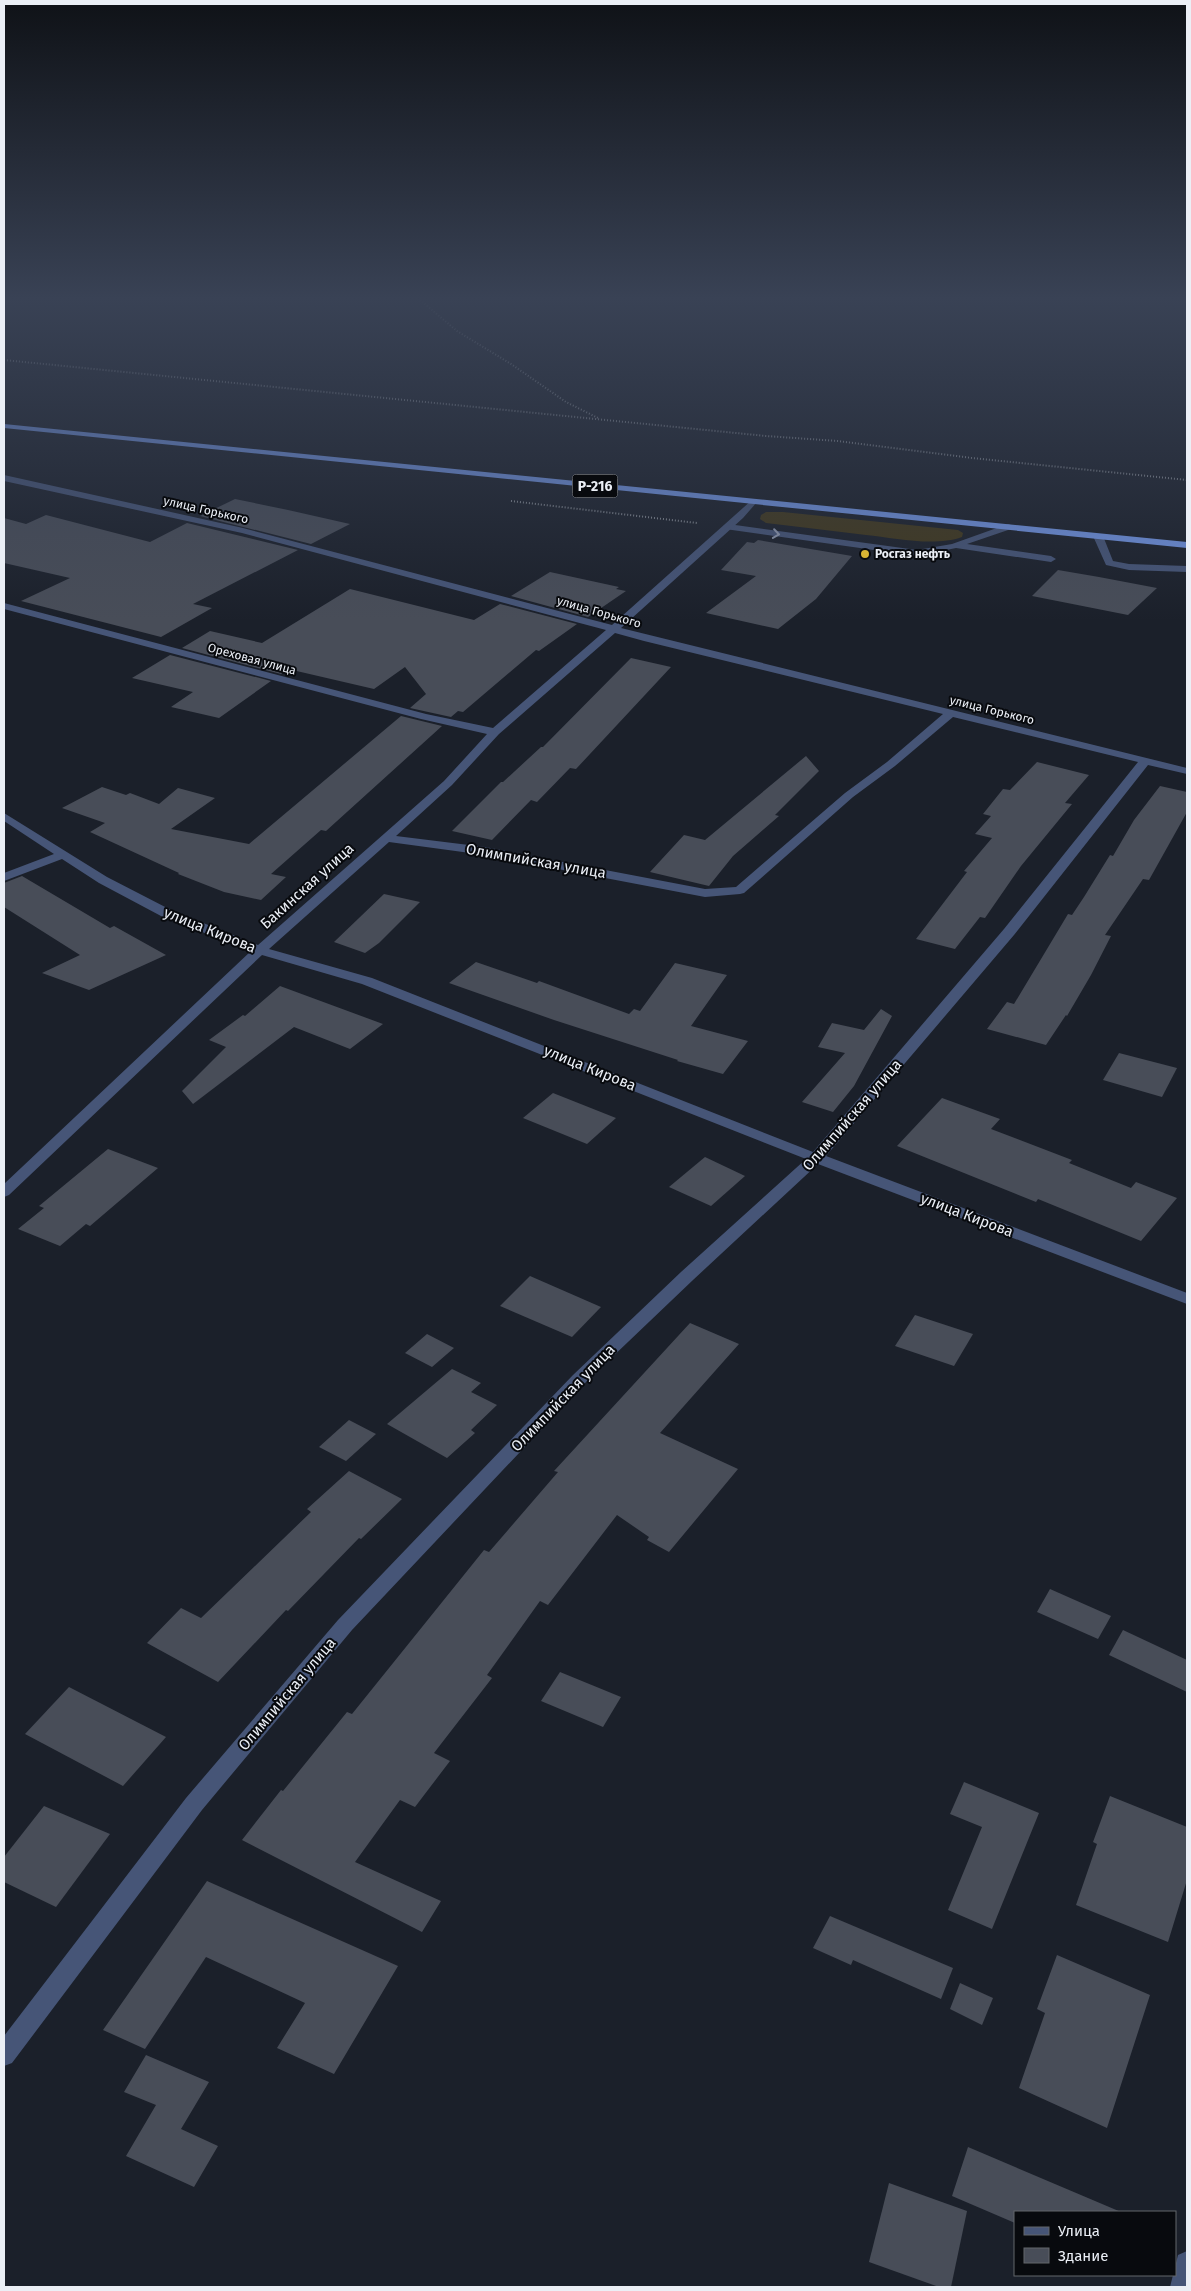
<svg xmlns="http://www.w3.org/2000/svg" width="1191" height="2291" viewBox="0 0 1191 2291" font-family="'Fira Sans',sans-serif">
<rect width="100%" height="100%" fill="#1b202a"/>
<path fill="#41381c" d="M766,512h17l175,18 5,3 -1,4c-27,10 -68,1 -96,-2 -33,-4 -66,-8 -100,-12l-6,-4 1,-4z"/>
<g fill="#484d58">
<polygon points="235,499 288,510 350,524 311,544 200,516"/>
<polygon points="46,515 150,542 187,523 298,550 193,604 212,608 161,637 21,601 70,578 4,563 4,518 26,524"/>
<polygon points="758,540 852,556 816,599 778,629 706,613 756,576 721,570 747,542 754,543"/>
<polygon points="1058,570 1099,577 1157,588 1128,615 1032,596"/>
<polygon points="550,572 619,587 616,589 626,591 588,617 511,596"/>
<polygon points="350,589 474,620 500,604 577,624 539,651 536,650 463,712 458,711 451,717 410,708 426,694 405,667 374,689 288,669 281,674 182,648 210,631 262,643"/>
<polygon points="170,655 271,681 219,718 171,707 193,692 132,678"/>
<polygon points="631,658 671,667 576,769 570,768 537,802 531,800 492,840 452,831 501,782 503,782 541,747 543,747"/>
<polygon points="401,716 442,726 326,831 321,830 271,874 286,877 261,900 224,892 178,874 179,873 90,832 105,823 62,808 102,787 126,795 130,793 159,804 178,788 215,798 171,829 249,844"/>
<polygon points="806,756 819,771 775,815 779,816 733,856 709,886 650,872 684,835 705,840"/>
<polygon points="1037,762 1089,775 1065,803 1072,804 1021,866 985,918 980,917 955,949 916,939 967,872 964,871 992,838 975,834 991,816 983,814 1003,789 1010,790"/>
<polygon points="1160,786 1187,792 1187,812 1149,880 1143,879 1105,935 1111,936 1091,975 1067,1016 1066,1015 1046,1045 987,1029 1007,1002 1014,1004 1068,914 1072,915 1084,897 1110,855 1113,856 1134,820"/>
<polygon points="22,876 110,928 114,926 166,955 89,990 42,973 80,955 4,907 4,883"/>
<polygon points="384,894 420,902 379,943 365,953 334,942"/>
<polygon points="476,962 537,983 539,981 629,1014 634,1009 640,1011 675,963 727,975 691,1026 748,1041 723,1074 677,1061 678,1060 554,1020 449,983"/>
<polygon points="280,986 383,1024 350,1049 294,1027 193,1104 182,1091 226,1047 209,1040 243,1015 245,1016"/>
<polygon points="881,1009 892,1016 854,1086 833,1112 802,1102 845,1053 818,1047 832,1023 864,1030"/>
<polygon points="1119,1053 1177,1068 1162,1097 1103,1080"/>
<polygon points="553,1093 616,1118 587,1144 523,1118"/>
<polygon points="942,1098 1000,1119 991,1129 1072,1160 1069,1163 1131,1188 1136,1182 1177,1198 1141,1241 1038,1199 1036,1202 897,1146"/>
<polygon points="108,1149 158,1168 90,1226 86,1224 60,1246 18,1229 44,1208 39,1206"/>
<polygon points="705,1157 745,1176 711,1206 669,1187"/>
<polygon points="530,1276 601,1307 572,1337 500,1306"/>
<polygon points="915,1315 973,1334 954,1366 895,1346"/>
<polygon points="690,1323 739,1344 660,1433 738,1469 669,1552 647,1540 649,1537 617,1515 548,1605 540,1601 487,1675 492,1678 434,1753 450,1761 415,1807 400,1800 355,1862 441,1901 422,1932 242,1840 281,1790 283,1791 347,1712 352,1714 484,1550 489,1552 558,1472 554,1471"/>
<polygon points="427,1334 454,1348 432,1367 405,1353"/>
<polygon points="452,1369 481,1383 471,1392 497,1405 471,1430 475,1433 447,1458 387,1424"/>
<polygon points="349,1420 376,1434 346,1461 319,1447"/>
<polygon points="349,1471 402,1499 361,1539 359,1538 288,1611 286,1610 218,1682 147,1643 181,1608 201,1618 311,1512 307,1509"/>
<polygon points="1050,1589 1111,1616 1098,1639 1037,1612"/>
<polygon points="1123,1630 1187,1660 1187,1692 1109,1655"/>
<polygon points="560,1672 621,1697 603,1727 541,1701"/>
<polygon points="69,1687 166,1737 123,1786 25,1734"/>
<polygon points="964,1782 1039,1813 992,1929 948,1910 982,1827 950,1814"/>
<polygon points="1110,1796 1187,1827 1187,1880 1168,1942 1076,1905 1097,1844 1093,1842"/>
<polygon points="44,1806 110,1834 56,1907 4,1882 4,1857"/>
<polygon points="207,1881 398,1966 334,2074 277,2048 305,2003 206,1957 145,2049 103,2030"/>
<polygon points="830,1916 953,1968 941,1999 853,1960 851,1965 813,1948"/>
<polygon points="1057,1955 1150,1995 1107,2128 1019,2088 1045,2013 1037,2009"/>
<polygon points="960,1983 993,1998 982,2025 950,2009"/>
<polygon points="146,2055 209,2082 181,2129 218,2146 194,2187 126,2156 156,2105 124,2092"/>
<polygon points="968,2147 1121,2212 1015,2212 1015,2223 952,2196"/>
<polygon points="889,2183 967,2211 951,2287 939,2287 869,2262"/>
</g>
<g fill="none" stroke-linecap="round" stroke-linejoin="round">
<g stroke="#858a92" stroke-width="2" stroke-dasharray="1 2" stroke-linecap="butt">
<polyline points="420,300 457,331 511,364 566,402 598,418"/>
<polyline points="4,360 766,436 838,441 972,458 1187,480"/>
<polyline points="511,501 697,523"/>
</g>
<polygon fill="#465577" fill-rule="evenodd" points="728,524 917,550 952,544 1008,524 1011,525 1011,529 967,544 1051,556 1056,559 1051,562 956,548 917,556 725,529 725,525"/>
<g fill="#465577" fill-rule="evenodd">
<path d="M4,475l239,53 369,97 141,-126 4,3 -14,16 -122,110 566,140v6l-39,-9 -134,170 -188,221 361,137v11l-369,-140 -125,116 -108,103 -233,247 -150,180 -190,253 -8,3v-30l182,-238 152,-178 235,-245 108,-103 125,-113 -444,-175 -100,-29 -253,240 -5,2v-13l247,-233 -90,-35 -62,-33 -37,-24 -58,22v-8l50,-19 -50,-33v-8l103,64 64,33 87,35 186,-164 43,-47 -66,-15 -417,-110v-6l422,111 67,14 113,-98 -364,-97 -238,-52zM615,633l29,8 299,73 -56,48 -42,31 -109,94 -31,2 -220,-42 -89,-11 56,-51 47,-51zM953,717l185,45 -134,167 -191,223 -441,-174 -103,-29 120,-107 96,13 220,42 35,-3 4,-1 109,-96 42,-31z"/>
<polygon points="1095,534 1103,536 1113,561 1129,564 1187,566 1187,572 1129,570 1106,565 1093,536"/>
<polygon points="1187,2251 1187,2287 1170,2287 1178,2255"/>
</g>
<polygon fill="#7194e2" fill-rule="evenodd" points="4,424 1187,542 1187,548 4,428"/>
</g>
<defs><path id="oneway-chevron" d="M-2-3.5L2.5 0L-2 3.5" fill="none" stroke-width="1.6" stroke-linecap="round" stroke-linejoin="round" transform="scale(1.25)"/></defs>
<use stroke="#909ab0" href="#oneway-chevron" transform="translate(776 534) rotate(8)"/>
<linearGradient id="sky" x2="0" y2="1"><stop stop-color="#0f1217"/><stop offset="0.48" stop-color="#394255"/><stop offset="1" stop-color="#394255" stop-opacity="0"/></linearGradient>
<rect width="1191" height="621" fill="url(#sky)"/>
<circle fill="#d8b434" stroke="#080a0e" stroke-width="2" cx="865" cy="554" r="5"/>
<g text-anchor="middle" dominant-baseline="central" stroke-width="4" stroke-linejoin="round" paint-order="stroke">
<g font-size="12" fill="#ebeff6" stroke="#080a0e">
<text transform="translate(206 510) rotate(13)">улица Горького</text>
<text transform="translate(599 612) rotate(16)">улица Горького</text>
<text transform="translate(252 659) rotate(15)">Ореховая улица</text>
<text transform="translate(992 710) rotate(14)">улица Горького</text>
</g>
<g font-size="12" font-weight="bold" fill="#ebeff6" stroke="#080a0e" text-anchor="start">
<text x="875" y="554">Росгаз нефть</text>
</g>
<rect fill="#080a0e" stroke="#a7aab0" stroke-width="1" x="572.5" y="474.5" width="45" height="23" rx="4"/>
<g font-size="14" font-weight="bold" fill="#ebeff6">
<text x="595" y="486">Р-216</text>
</g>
<g font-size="15" fill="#ebeff6" stroke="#080a0e">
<text transform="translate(536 861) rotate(10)">Олимпийская улица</text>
<text transform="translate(307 886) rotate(-42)">Бакинская улица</text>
<text transform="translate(210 930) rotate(22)">улица Кирова</text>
<text transform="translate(590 1068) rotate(22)">улица Кирова</text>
<text transform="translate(852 1115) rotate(-49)">Олимпийская улица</text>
<text transform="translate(967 1215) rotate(21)">улица Кирова</text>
<text transform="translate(563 1398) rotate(-46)">Олимпийская улица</text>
<text transform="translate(287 1694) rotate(-50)">Олимпийская улица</text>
</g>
</g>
<rect width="1191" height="2291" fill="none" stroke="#ebeff6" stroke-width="10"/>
<rect x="1014" y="2211" width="162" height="65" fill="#080a0e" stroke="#63666b"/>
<rect x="1024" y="2227" width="25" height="8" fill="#465577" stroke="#63666b"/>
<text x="1058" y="2236" font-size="15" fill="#ebeff6">Улица</text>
<rect x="1024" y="2248" width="25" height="15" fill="#484d58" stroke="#63666b"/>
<text x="1058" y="2261" font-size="15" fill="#ebeff6">Здание</text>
</svg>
